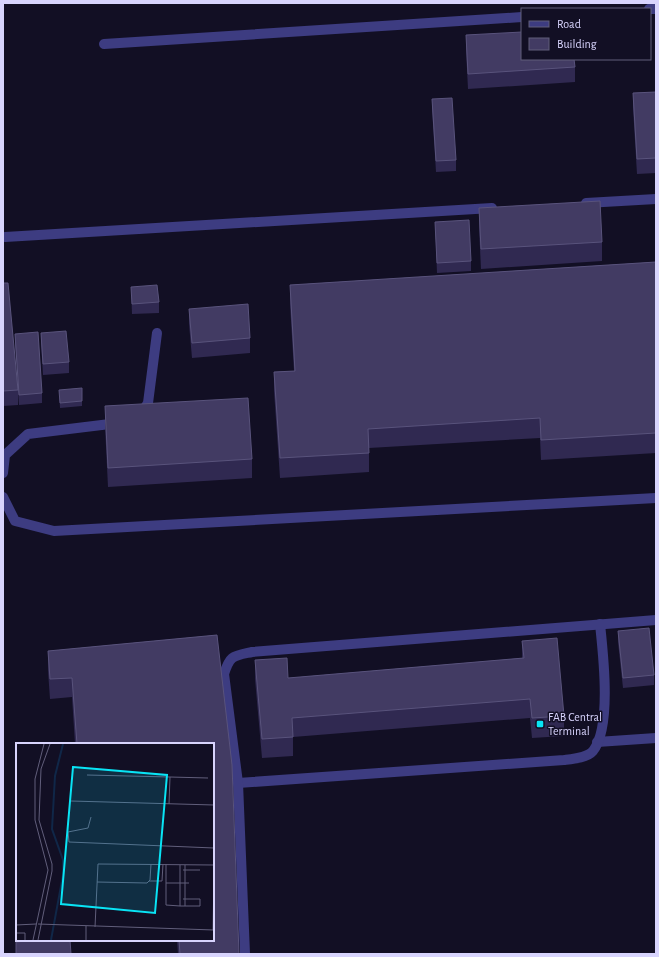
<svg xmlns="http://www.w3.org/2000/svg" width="659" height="957" viewBox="0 0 659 957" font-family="'Alegreya Sans',sans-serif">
<rect width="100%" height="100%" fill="#120f24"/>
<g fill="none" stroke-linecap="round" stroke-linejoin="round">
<g stroke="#3d3c81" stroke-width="10">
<polyline points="649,9 656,9"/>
<polyline points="104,44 522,17"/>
<polyline points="586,203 656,199"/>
<polyline points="5,237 492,208"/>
<polyline points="141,414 148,403 157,333"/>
<polyline points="3,473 5,455 28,434 118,423"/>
<polyline points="3,497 15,521 54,531 656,498"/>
<polyline points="597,742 656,738"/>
<path d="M238,783l326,-23c9,-1 23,-2 29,-9 19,-24 10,-98 7,-127"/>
<path d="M245,954l-7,-171 -14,-109c6,-19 9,-18 28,-22l404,-32"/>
</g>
</g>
<g fill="#302951">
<polygon points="466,35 575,67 575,82 468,89 466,50"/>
<polygon points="656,92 656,173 637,174 633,108 633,93"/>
<polygon points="432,99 456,160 456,171 436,172 432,109"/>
<polygon points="479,208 602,242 602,261 481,269 479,228"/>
<polygon points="435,222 471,261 471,271 437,273"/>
<polygon points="656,262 656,453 541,460 540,438 369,448 369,472 280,478 274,391 274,372 294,371 290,304 290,285"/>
<polygon points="3,283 18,386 15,344 15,334 42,393 42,403 19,405 18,391 18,405 3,406"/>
<polygon points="131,287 159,302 159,313 132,314"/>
<polygon points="189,309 250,338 250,353 192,358 189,324"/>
<polygon points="41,333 69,362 69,373 43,375 41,343"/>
<polygon points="59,390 82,401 82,406 60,408"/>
<polygon points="105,406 252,459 252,478 108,487 105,426"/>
<polygon points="618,631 654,675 654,685 623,688 618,642"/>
<polygon points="217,635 239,954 178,954 177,940 213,940 213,744 75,744 72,697 50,699 48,671 48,651"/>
<polygon points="522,641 564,716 564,736 532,738 530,718 293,737 293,756 262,758 255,679 255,660 288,678 522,658"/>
</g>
<g fill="#423b63" stroke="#59537c">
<polygon points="522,32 522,59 574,59 575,67 468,74 466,35"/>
<polygon points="656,92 656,158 637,159 633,93"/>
<polygon points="452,98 456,160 436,161 432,99"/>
<polygon points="600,201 602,242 481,249 479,208"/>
<polygon points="469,220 471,261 437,263 435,222"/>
<polygon points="656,262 656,433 541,440 540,418 368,429 369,453 280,458 274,372 295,371 290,285"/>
<polygon points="3,283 8,283 18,390 3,391"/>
<polygon points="157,285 159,302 132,304 131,287"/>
<polygon points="248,304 250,338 192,343 189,309"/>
<polygon points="66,331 69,362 43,364 41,333"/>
<polygon points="38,332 42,393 19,395 15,334"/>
<polygon points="82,388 82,401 60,403 59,390"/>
<polygon points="248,398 252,459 108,468 105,406"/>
<polygon points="649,628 654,675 623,678 618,631"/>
<polygon points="217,635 232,765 239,954 180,954 179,940 213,940 213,744 77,744 72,678 50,679 48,651"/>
<polygon points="557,638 564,716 532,718 530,699 292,718 293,737 262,739 255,660 287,658 288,678 524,658 522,641"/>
<polygon points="37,940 70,940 71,954 16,954 16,942"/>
</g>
<rect fill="#09e4f5" stroke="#120f24" stroke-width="1.5" x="536" y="720" width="8" height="8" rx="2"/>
<g text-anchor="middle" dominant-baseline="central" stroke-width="3" stroke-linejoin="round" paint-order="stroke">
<g font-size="12" fill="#d8d4fd" stroke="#120f24" text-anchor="start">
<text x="548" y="717">FAB Central<tspan x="548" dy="14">Terminal</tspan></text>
</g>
</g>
<g transform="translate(16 743)">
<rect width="198" height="198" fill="#120f24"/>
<path fill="none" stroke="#102748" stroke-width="2" d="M35,197l12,-65v-15l-11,-31 3,-53 8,-32"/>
<path fill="none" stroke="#615e7b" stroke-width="1" d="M71,32l83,2 -1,27M154,34l38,1M55,58l143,4M75,74l-3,11 -20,4 1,10 145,6M150,121v41l14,1v-41M167,127h17M133,138h13l1,-17M81,139l50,1 3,-3 1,-16M150,140h23M167,156h17v7h-15M164,163h5v-41M22,181l176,6M0,182l20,-1M70,183v14M79,184l3,-63 116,1M197,187l1,-53M0,190h9v7M17,197l15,-70 -13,-50v-41l9,-35M22,197l14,-69v-7l-13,-44 2,-51 9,-25"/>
<path fill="#09e4f5" fill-opacity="0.15" stroke="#09e4f5" stroke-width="2" d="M57,24l94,8 -12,138 -94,-9z"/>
<rect width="198" height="198" fill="none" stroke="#d8d4fd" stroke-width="2"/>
</g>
<rect width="659" height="957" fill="none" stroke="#d8d4fd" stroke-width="8"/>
<rect x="521" y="8" width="130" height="52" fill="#120f24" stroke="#615e7b"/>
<rect x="529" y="21" width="20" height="6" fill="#3d3c81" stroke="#615e7b"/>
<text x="557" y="28" font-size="12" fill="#d8d4fd">Road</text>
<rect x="529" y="38" width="20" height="12" fill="#423b63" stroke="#615e7b"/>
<text x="557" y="48" font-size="12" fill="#d8d4fd">Building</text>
</svg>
